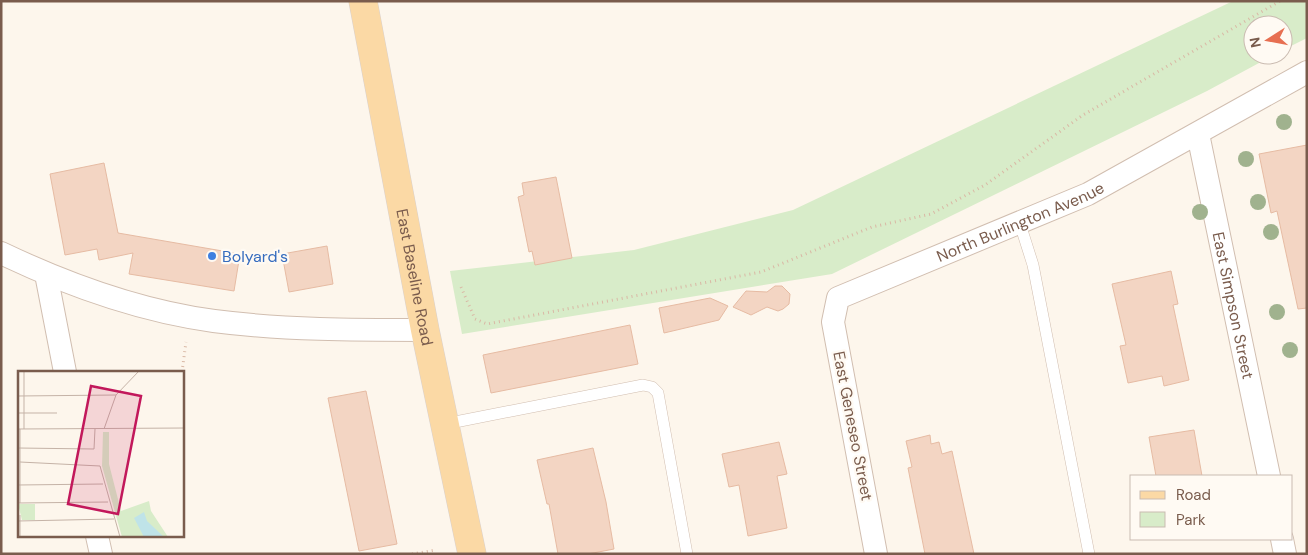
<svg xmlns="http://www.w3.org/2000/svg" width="1308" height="555" viewBox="0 0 1308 555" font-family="'DM Sans',sans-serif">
<rect width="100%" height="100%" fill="#fdf6ec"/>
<polygon fill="#d8ecc9" points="1233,1 1307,1 1307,38 1283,50 1283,25 1253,25 1253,55 1274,55 1207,91 832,274 462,334 450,271 634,250 793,210"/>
<g fill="#f3d5c3" stroke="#e6bba3">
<polygon points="1307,145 1307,308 1298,309 1277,211 1271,213 1259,154"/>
<polygon points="104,163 118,233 240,254 234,291 129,274 133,253 99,260 97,249 65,255 50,174"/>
<polygon points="556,177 572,258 535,265 532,251 529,252 518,197 524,195 522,183"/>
<polygon points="327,246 333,284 289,292 282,254"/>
<polygon points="1171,271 1178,304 1173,305 1189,380 1164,386 1162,376 1128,383 1120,346 1126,345 1112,284"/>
<polygon points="775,286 782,286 790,294 789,304 783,309 778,311 767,307 751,315 733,307 746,291 767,292"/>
<polygon points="710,298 728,306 719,320 664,333 659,308"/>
<polygon points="630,325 638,364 491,393 483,355"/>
<polygon points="366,391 397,544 359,551 328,398"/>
<polygon points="1194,430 1202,476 1156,476 1149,437"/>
<polygon points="930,435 931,444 939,442 942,454 952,451 974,554 925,554 908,468 912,467 906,441"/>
<polygon points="779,442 787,474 777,476 787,528 748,536 739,485 729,487 722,454"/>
<polygon points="593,448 606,502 614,549 588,554 558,554 549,504 547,504 537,460"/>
</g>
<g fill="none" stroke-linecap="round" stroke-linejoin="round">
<g stroke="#d1beb0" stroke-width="12">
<g id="service">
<polyline points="1020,224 1033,265 1089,554"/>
<polyline points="445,424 643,385 652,387 658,393 687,554"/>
</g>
</g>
<g stroke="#d1beb0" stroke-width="24">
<g id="minor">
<path id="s1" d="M1198,134l71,342"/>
<path d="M1,253c67,32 139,58 213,68 70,9 141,9 211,9"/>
<polyline points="46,274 65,372"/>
<polyline points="97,536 101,554"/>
<polyline points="1282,539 1285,554"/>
<path id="s2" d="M876,554l-43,-232 5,-24 250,-104 219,-122"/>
</g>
</g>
<g stroke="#dad1cd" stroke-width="29">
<g id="primary">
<path id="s3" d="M363,1l62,329 47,224"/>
</g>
</g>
<g stroke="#d9b8a5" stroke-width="3" stroke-dasharray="1 4" stroke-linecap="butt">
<polyline points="461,287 475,319 487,324 761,272 872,227 931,214 985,185 1083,115 1280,1"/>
<polyline points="182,372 186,342"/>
<polyline points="412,554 436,550"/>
</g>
<use href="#service" stroke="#fff" stroke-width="11"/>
<use href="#minor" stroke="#fff" stroke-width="22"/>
<use href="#primary" stroke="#fbd9a5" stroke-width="28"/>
</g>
<g fill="#a0b28e">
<circle cx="1284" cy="122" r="8"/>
<circle cx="1246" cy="159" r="8"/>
<circle cx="1258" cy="202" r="8"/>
<circle cx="1200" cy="212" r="8"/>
<circle cx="1271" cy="232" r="8"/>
<circle cx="1277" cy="312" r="8"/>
<circle cx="1290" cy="350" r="8"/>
</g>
<circle fill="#3f7fe0" stroke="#fffaf3" stroke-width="2" cx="212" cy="256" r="5"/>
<g text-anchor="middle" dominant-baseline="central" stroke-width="4.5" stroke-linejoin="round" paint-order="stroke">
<g font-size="16" fill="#7a5c4d" stroke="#fffaf3">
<text stroke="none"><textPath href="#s2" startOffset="458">North Burlington Avenue</textPath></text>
<text stroke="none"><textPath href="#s3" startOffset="281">East Baseline Road</textPath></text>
<text stroke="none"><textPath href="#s1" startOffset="175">East Simpson Street</textPath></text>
<text transform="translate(853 426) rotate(79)">East Geneseo Street</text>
</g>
<g font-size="16" fill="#366cbe" stroke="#fffaf3" text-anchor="start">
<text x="222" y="256">Bolyard's</text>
</g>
</g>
<g transform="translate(18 371)">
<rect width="166" height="166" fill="#fdf6ec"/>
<path d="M85,61h6v32l12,47 28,-10 2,10 17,26h-46l-20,-71zM0,133h17v16h-13z" fill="#d8ecc9"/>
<path d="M126,141l3,9 17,16h-20l-10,-19z" fill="#bfe3e8"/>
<path fill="none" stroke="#c5b3a7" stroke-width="1" d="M6,0v58M0,25l98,-1M0,42h39M0,58l167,-1M2,58v74M86,58l12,-34 23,-24M0,77l76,1 1,-20M2,91l80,4 20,71M0,114l85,-1M0,132l90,-1M2,144v22M0,150l96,-2"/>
<path fill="#c2185b" fill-opacity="0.15" stroke="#c2185b" stroke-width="2.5" d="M73,15l50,10 -23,118 -50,-10z"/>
<rect width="166" height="166" fill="none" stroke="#7a5c4d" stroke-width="2.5"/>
</g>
<rect width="1308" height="555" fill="none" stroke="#7a5c4d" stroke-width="5"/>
<rect x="1130" y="475" width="162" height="65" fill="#fffaf3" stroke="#cabbb1"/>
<rect x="1140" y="491" width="25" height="8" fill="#fbd9a5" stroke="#cabbb1"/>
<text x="1176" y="500" font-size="15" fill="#7a5c4d">Road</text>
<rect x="1140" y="512" width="25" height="15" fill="#d8ecc9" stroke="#cabbb1"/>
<text x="1176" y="525" font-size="15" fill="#7a5c4d">Park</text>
<g transform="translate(1268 40) rotate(259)"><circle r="24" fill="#fffaf3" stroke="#cabbb1"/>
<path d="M0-4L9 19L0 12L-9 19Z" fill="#e76f51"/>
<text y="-8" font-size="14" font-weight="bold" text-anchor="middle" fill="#7a5c4d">N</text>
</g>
</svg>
